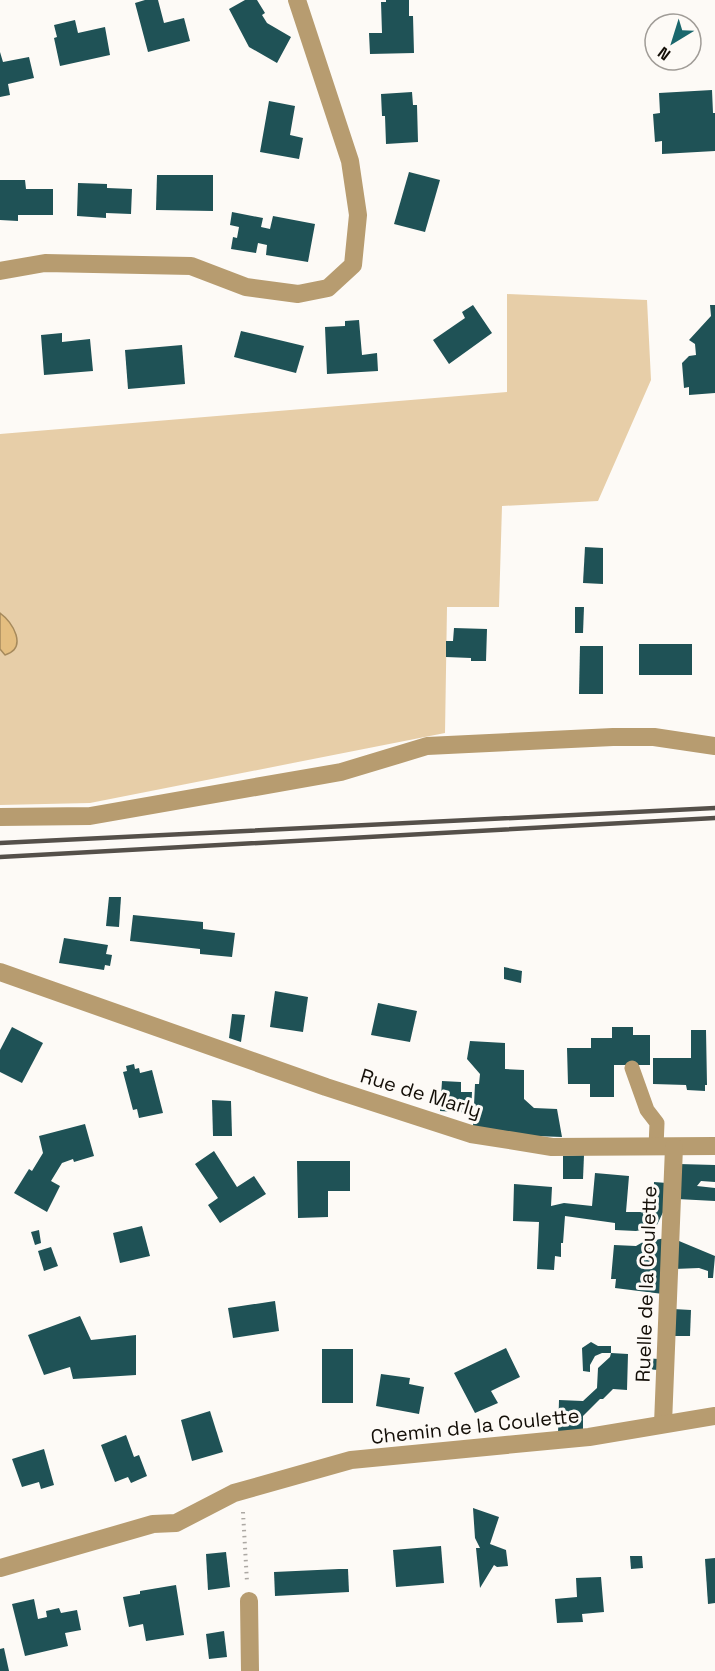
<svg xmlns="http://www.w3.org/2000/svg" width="715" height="1671" viewBox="0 0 715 1671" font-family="'Space Grotesk',sans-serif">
<rect width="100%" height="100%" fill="#fdfaf6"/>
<polygon fill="#e7cea8" points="507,294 647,300 651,380 598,501 502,506 499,607 447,607 445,733 90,803 0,805 0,434 507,392"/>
<path fill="#e4be80" stroke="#a68a5c" stroke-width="1.5" d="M0,613c13,9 28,35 5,42l-5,-6z"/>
<g fill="#1f5256">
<polygon points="145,0 158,0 164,23 184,18 190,41 148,52 135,3"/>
<polygon points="245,0 257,0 265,13 262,15 267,23 291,37 277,63 249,47 229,9"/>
<polygon points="386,0 409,0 409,16 413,16 414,53 370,54 369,33 382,33 381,2 386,2"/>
<polygon points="75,20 78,33 105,27 110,55 60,66 54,38 57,37 54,25"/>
<polygon points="0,52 3,62 29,57 34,78 8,84 10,95 0,97"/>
<polygon points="712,90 713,113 715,113 715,151 662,154 662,141 655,142 653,114 660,113 659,93"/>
<polygon points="412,92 413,105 417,105 418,142 386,144 385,116 382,116 381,94"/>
<polygon points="269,101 295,106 290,135 303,138 299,159 260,152"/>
<polygon points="409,172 440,180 425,232 394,224"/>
<polygon points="157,175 213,175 213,211 156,210"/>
<polygon points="0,180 25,180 26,189 53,189 53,215 18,215 18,221 0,220"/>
<polygon points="78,183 107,184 107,188 132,189 131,214 106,213 106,218 77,216"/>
<polygon points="232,212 263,218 261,227 270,229 273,216 315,224 308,262 266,255 267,245 258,243 256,253 231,249 233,237 237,238 239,227 230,225"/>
<polygon points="473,305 492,333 449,364 433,340 465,318 462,312"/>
<polygon points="710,305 715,305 715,393 689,395 689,387 684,388 682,363 689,356 696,355 695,344 689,340 711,316"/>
<polygon points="359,320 362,355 377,353 378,371 327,374 325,327 345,326 345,321"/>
<polygon points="241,331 304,346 296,373 234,357"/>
<polygon points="62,333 62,342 90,339 93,371 44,375 41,335"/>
<polygon points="182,345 185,384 128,389 125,350"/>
<polygon points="585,547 603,548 603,584 583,583"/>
<polygon points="575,607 584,607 583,633 575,633"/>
<polygon points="454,628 487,629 486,661 471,661 471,658 446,657 446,641 453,641"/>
<rect x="639" y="644" width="53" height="31"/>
<polygon points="580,646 603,646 603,694 579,694"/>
<polygon points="109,897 121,897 119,927 106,926"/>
<polygon points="133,915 203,922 203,929 235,933 232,957 200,954 200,949 130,941"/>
<polygon points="64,938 108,945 106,954 112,955 110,966 105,965 104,970 59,963"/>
<polygon points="504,967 522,971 521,983 504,979"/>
<polygon points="275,991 308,997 303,1032 270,1027"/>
<polygon points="378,1003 417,1011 410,1042 371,1035"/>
<polygon points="232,1014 245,1015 241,1042 229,1038"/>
<polygon points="12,1027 43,1043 22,1083 0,1072 0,1050"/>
<polygon points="612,1027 633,1027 633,1035 650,1035 650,1065 614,1065 614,1097 590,1097 590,1084 568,1084 567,1048 591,1048 591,1038 612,1038"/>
<polygon points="691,1030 706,1030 707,1085 705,1085 705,1091 687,1090 686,1085 653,1084 653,1058 691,1058"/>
<polygon points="470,1041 505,1043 505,1069 524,1070 524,1099 534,1108 557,1109 562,1137 535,1136 473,1126 475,1084 479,1084 480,1074 467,1059"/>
<polygon points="134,1064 135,1069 139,1068 140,1073 152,1070 163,1113 139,1118 137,1109 133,1110 123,1072 127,1071 126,1066"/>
<polygon points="442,1081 461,1082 461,1092 472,1092 471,1113 440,1111"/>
<polygon points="212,1100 231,1101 232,1136 213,1136"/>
<polygon points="85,1124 94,1156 74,1162 73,1159 62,1163 51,1181 60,1186 47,1212 14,1193 29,1169 32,1171 43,1153 39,1136"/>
<polygon points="214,1151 237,1187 254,1176 266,1194 220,1223 208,1205 218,1198 195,1164"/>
<polygon points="584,1155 583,1179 563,1179 563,1156"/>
<polygon points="297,1161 350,1161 350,1191 328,1191 328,1217 298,1218"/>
<polygon points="679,1164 715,1165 715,1182 701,1181 697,1186 715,1188 715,1201 677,1199"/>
<polygon points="595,1173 629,1176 626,1212 653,1212 654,1182 667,1183 666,1206 656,1227 636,1231 615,1230 615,1223 565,1216 563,1243 561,1243 561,1257 555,1256 554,1270 537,1269 539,1222 513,1221 514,1184 552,1187 551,1206 564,1203 592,1206"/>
<polygon points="142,1226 150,1256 120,1263 113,1233"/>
<polygon points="39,1230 41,1243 35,1245 31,1232"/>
<polygon points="666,1238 663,1294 615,1288 616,1279 611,1279 614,1245 636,1246 643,1242"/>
<polygon points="679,1241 715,1256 713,1278 708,1278 708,1271 699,1268 674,1269"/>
<polygon points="51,1247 58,1266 44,1271 38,1251"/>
<polygon points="275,1301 279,1331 233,1338 228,1308"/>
<polygon points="673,1309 691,1310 690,1336 672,1336"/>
<polygon points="80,1316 91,1340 136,1335 136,1375 73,1379 70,1367 44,1375 28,1335"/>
<polygon points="591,1342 598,1346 611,1346 611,1353 602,1353 595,1356 590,1365 590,1372 583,1371 582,1348"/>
<polygon points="506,1348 520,1377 491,1391 498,1403 475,1413 454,1373"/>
<rect x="322" y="1349" width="31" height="54"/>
<polygon points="611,1353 628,1354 627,1390 613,1389 603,1399 600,1399 583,1416 583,1431 558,1434 559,1400 583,1401 597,1388 598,1368 610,1357"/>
<polygon points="642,1358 659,1359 659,1370 642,1369"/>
<polygon points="381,1374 410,1378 409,1384 424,1387 419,1414 376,1406"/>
<polygon points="210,1411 223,1452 192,1461 181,1420"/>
<polygon points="126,1435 134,1457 139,1455 147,1476 131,1483 128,1477 115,1482 101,1445"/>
<polygon points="44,1449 54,1485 41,1489 39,1482 22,1487 12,1459"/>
<polygon points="473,1508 499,1517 490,1544 506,1550 508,1566 497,1567 494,1565 480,1588 476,1548 480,1548 475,1538"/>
<polygon points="441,1546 444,1583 396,1587 393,1550"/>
<polygon points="226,1552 230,1587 208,1590 206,1554"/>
<polygon points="630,1556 642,1556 643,1568 631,1569"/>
<polygon points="715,1558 715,1603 708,1604 705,1559"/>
<polygon points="339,1569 348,1569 349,1592 275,1596 274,1572"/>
<polygon points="601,1577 604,1612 582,1614 583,1622 557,1623 555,1599 577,1597 576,1578"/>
<polygon points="176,1585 184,1635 146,1641 143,1624 129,1627 123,1597 140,1594 140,1591"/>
<polygon points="34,1599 38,1619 47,1617 46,1611 59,1608 61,1613 77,1610 81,1630 65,1633 68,1646 25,1656 12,1604"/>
<polygon points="224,1631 227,1657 209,1659 206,1634"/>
<polygon points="4,1648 9,1671 0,1671 0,1649"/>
</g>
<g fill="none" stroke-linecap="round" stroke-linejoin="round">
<polyline stroke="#aca8a3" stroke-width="4" stroke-dasharray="1.5 4.5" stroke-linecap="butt" points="243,1512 247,1582"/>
<polyline stroke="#b79c70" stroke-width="15" points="632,1068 647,1110 657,1123 656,1147"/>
<g stroke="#b79c70" stroke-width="18">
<polyline points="0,271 45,263 191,266 246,287 298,294 328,288 353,265 358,215 350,161 297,0"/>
<polyline points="0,817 90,816 341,772 427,746 613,737 654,737 715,746"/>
<polyline points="0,972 326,1087 471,1134 552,1147 715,1146"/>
<polyline points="663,1424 674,1147"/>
<polyline points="0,1568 153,1524 176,1523 234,1493 351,1460 589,1437 715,1416"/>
<polyline points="249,1601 250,1671"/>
</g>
<g stroke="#55504a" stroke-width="4.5">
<polyline points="0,843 715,808"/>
<polyline points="0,857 715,818"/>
</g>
</g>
<g text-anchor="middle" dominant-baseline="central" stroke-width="6" stroke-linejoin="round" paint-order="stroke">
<g font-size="20" fill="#140f08" stroke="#fdfaf6">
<text transform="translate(421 1093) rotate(17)">Rue de Marly</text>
<text transform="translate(646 1284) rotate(-88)">Ruelle de la Coulette</text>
<text transform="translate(475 1426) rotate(-6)">Chemin de la Coulette</text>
</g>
</g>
<g transform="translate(673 42) rotate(218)"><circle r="28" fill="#fdfaf6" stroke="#a09c97" stroke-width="1.5"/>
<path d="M0-4.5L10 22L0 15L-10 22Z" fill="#1a676d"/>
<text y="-9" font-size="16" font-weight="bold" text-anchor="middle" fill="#140f08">N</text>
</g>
</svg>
